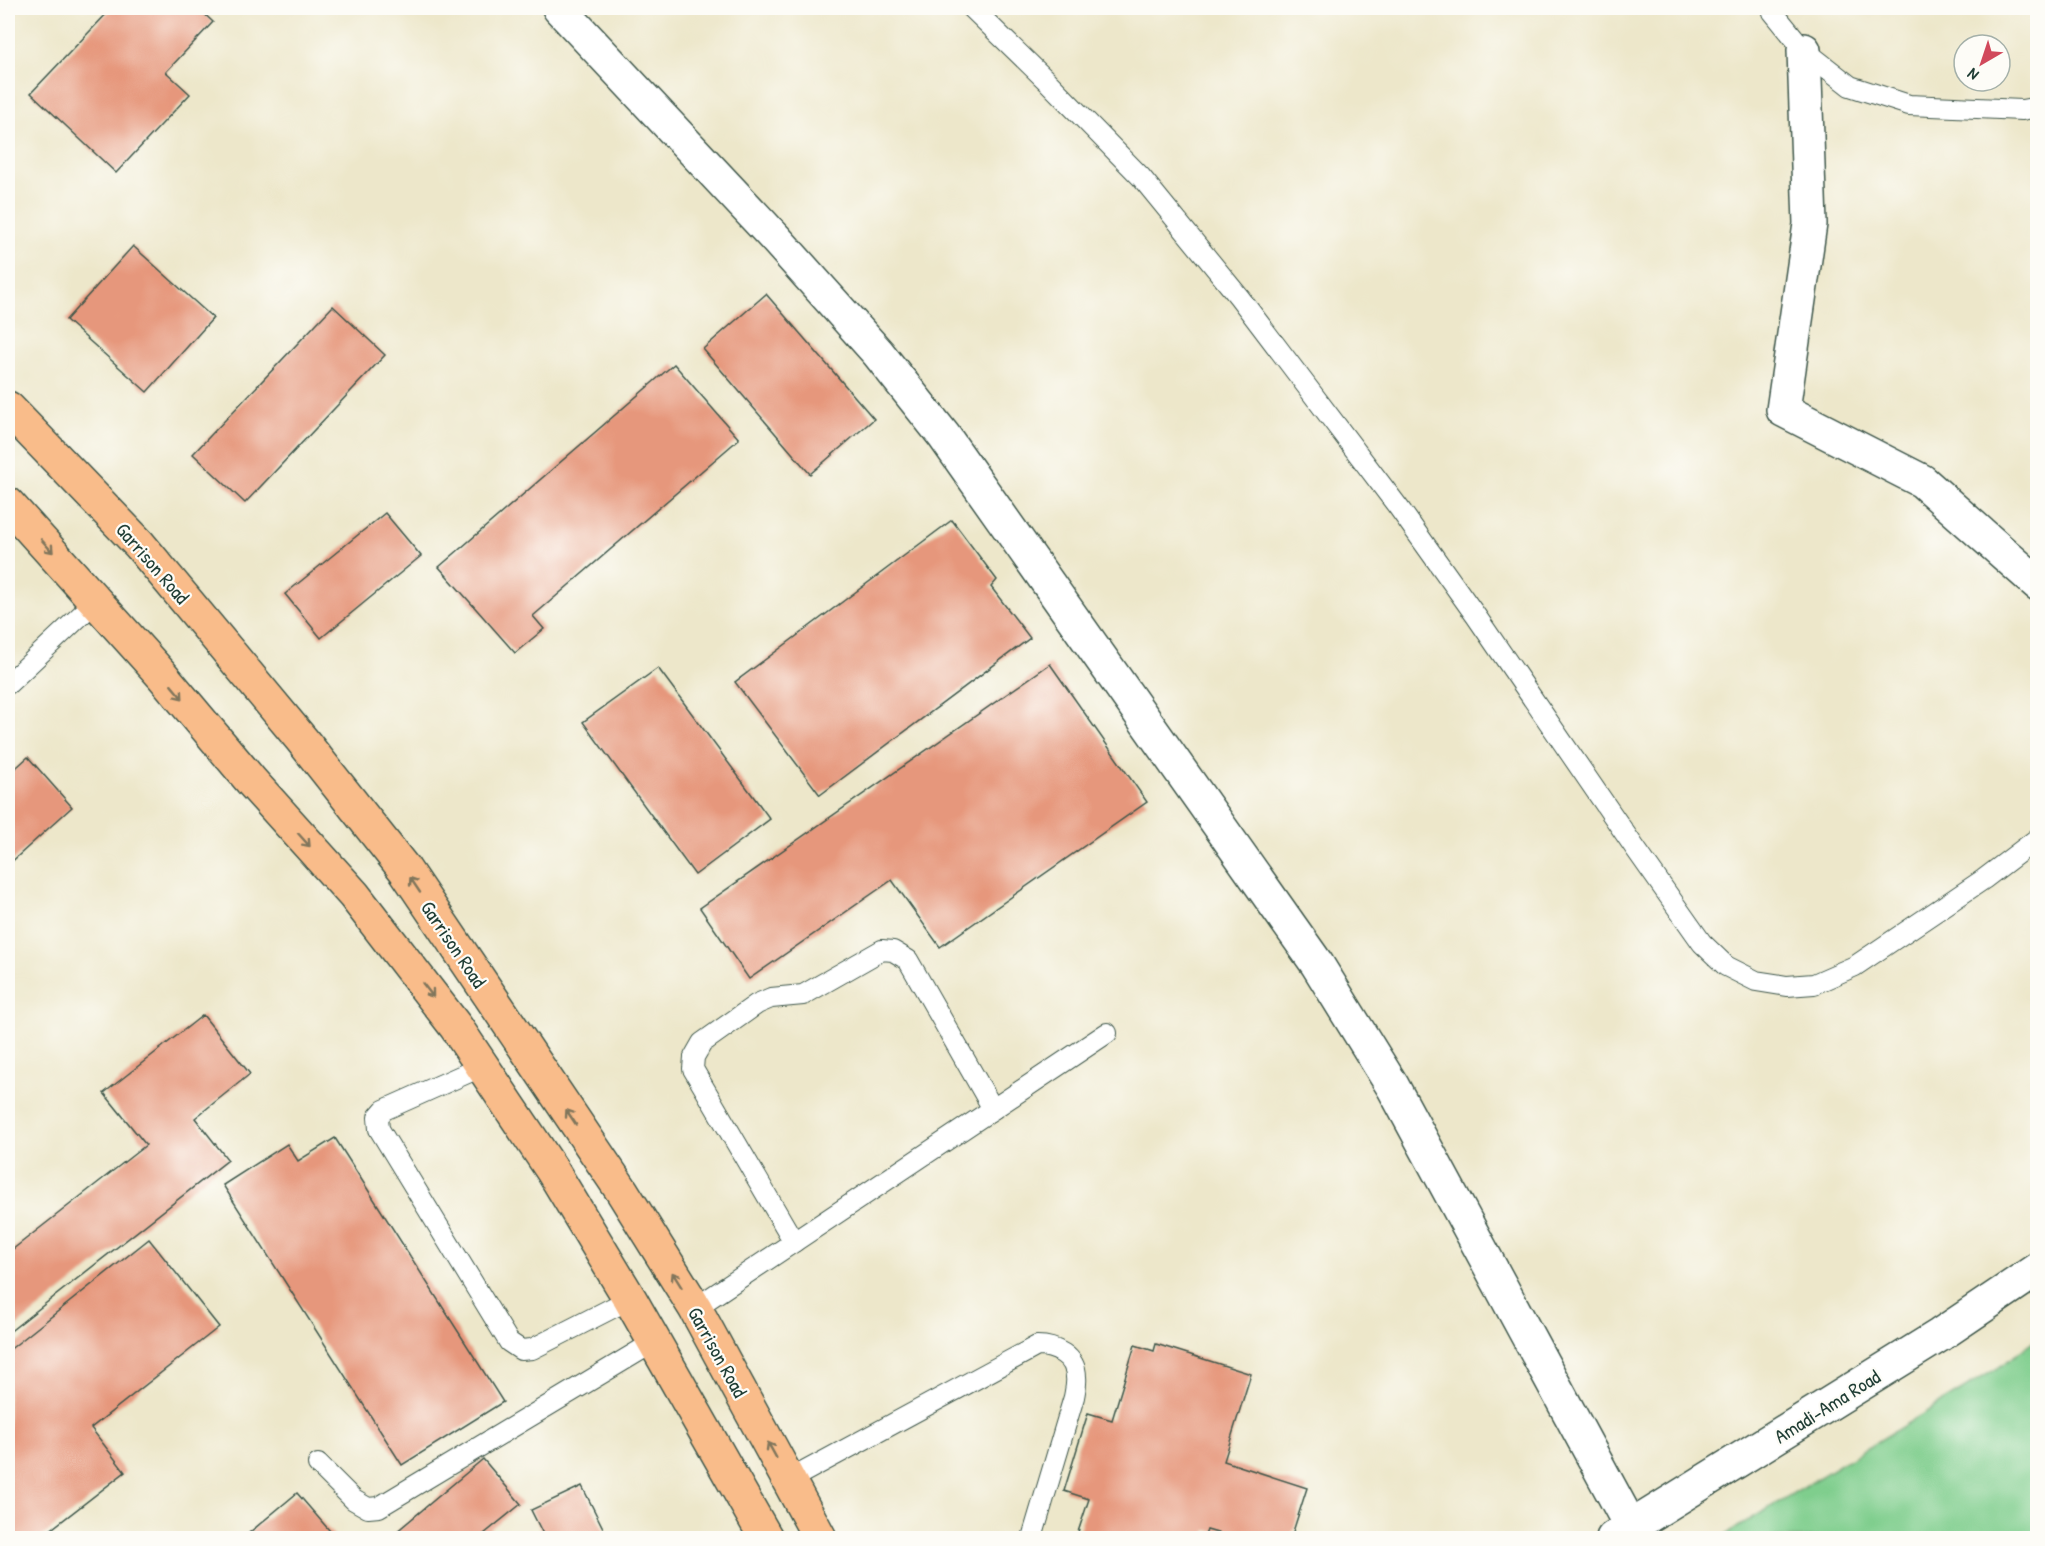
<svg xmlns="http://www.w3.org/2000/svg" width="2045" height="1546" viewBox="0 0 2045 1546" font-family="'Patrick Hand',sans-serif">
<rect width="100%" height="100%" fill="#fdfcf7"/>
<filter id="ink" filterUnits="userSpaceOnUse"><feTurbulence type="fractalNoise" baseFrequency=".0167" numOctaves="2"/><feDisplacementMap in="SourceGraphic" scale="12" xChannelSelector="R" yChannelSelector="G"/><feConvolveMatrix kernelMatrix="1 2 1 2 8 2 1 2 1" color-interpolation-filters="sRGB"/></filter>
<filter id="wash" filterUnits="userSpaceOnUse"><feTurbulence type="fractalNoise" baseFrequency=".008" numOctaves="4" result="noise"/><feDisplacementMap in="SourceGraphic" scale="24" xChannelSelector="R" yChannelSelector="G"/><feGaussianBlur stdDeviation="1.35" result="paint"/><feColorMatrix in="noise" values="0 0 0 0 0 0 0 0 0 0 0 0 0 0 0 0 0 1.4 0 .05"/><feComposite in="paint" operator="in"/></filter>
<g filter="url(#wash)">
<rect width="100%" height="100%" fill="#ede7ca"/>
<polygon fill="#7fce8d" stroke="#4f8660" stroke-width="1.5" points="2037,1339 2037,1538 1720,1538 1998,1368"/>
<g id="blocks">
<g fill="#e6977c">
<polygon points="112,8 198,8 213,22 166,72 190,94 116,173 31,93"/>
<polygon points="133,246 213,318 147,392 66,320"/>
<polygon points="766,294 874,419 810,474 703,349"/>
<polygon points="333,306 385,355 245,503 193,454"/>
<polygon points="674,364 739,439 533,616 544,629 515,653 439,567"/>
<polygon points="385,513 421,556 321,638 285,594"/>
<polygon points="952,520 997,580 991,587 1030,638 820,795 735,682"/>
<polygon points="1050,664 1147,802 940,947 892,880 749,979 700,908"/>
<polygon points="658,668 770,819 695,875 583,722"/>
<polygon points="28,757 72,807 8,865 8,775"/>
<polygon points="203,1015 250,1074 195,1118 228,1160 8,1333 8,1253 146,1145 104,1093"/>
<polygon points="335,1138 503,1402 402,1465 223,1185 287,1144 298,1161"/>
<polygon points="149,1239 219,1327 91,1428 125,1472 40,1538 8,1538 8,1351"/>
<polygon points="1156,1344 1251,1374 1224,1461 1307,1488 1291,1538 1235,1538 1207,1530 1204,1538 1076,1538 1089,1499 1064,1491 1088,1413 1112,1420 1135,1345 1154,1351"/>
<polygon points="483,1459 521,1504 479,1538 389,1538"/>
<polygon points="582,1486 608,1538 545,1538 531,1510"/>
<polygon points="297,1493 336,1538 243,1538"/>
</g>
</g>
</g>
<g filter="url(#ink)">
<use href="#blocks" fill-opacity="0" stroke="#3e564a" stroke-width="1.5"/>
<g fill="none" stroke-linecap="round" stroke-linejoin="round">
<g stroke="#3e564a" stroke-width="22">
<g id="service">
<polyline points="972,8 1047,81 1141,177 1239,297 1399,508 1476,616 1635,848 1702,943 1726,966 1756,981 1787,986 1814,984 1855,966 1984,879 2038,838"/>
<polyline points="1772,8 1773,12 1804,50 1850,86 1909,105 2022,110 2038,107"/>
<polyline points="8,684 96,601"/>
<polyline points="483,1066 384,1110 378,1117 379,1129 509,1342 521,1350 532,1349 630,1299"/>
<polyline points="794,1242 693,1069 694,1057 702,1043 757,1004 771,998 803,995 882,950 893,951 908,960 993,1109"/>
<polyline points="695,1308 1107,1033"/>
<polyline points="318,1464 354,1500 368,1508 379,1507 654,1342"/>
<path d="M789,1480l248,-134c18,0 39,10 39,31 1,7 -1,14 -2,20l-42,141"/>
</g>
</g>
<g stroke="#3e564a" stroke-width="36">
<g id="minor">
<polyline points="559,8 775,238 878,353 944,436 1317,964 1393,1087 1637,1538"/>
<polyline points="1804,50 1810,224 1783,410 1922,481 2038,584"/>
</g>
</g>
<g stroke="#3e564a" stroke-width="36">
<polyline id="tertiary" points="1613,1538 1940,1335 2038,1269"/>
</g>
<g stroke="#3e564a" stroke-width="36">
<g id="primary">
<polyline points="8,408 139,544 302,740 405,870 622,1191 695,1308 820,1538"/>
<polyline points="8,504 162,675 252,782 354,895 456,1027 552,1170 630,1299 766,1538"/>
</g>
</g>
<use href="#service" stroke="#fff" stroke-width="20"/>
<use href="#minor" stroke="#fff" stroke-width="33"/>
<use href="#tertiary" stroke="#fff" stroke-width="33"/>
<use href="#primary" stroke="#f9bc8a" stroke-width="33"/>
</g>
<defs><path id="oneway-shaft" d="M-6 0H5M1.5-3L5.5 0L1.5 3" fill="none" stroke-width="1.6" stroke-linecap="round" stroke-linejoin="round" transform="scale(1.5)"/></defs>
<g stroke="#81765b">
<use href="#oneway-shaft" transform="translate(47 546) rotate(48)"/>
<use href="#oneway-shaft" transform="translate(177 692) rotate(50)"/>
<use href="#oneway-shaft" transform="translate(304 840) rotate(48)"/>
<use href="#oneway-shaft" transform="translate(415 885) rotate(-124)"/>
<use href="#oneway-shaft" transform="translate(428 990) rotate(52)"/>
<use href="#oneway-shaft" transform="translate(571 1117) rotate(-124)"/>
<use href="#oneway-shaft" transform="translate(677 1280) rotate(-122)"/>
<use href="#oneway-shaft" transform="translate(772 1450) rotate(-119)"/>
</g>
</g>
<g text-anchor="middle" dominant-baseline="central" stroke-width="4.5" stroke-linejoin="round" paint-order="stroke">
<g font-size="20" fill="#1f3d34" stroke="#fdfcf7">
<text transform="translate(153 563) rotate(49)">Garrison Road</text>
<text transform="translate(454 944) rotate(56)">Garrison Road</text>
<text transform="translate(718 1352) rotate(61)">Garrison Road</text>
<text transform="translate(1827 1406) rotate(-32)">Amadi-Ama Road</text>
</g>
</g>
<rect width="2045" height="1546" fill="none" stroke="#fdfcf7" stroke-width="30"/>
<g transform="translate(1982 63) rotate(219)"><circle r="28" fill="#fdfcf7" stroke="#a4b0a9" stroke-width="1.5"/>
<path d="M0-4.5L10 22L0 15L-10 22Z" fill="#d1495b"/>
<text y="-9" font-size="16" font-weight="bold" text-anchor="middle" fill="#1f3d34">N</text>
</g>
</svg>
